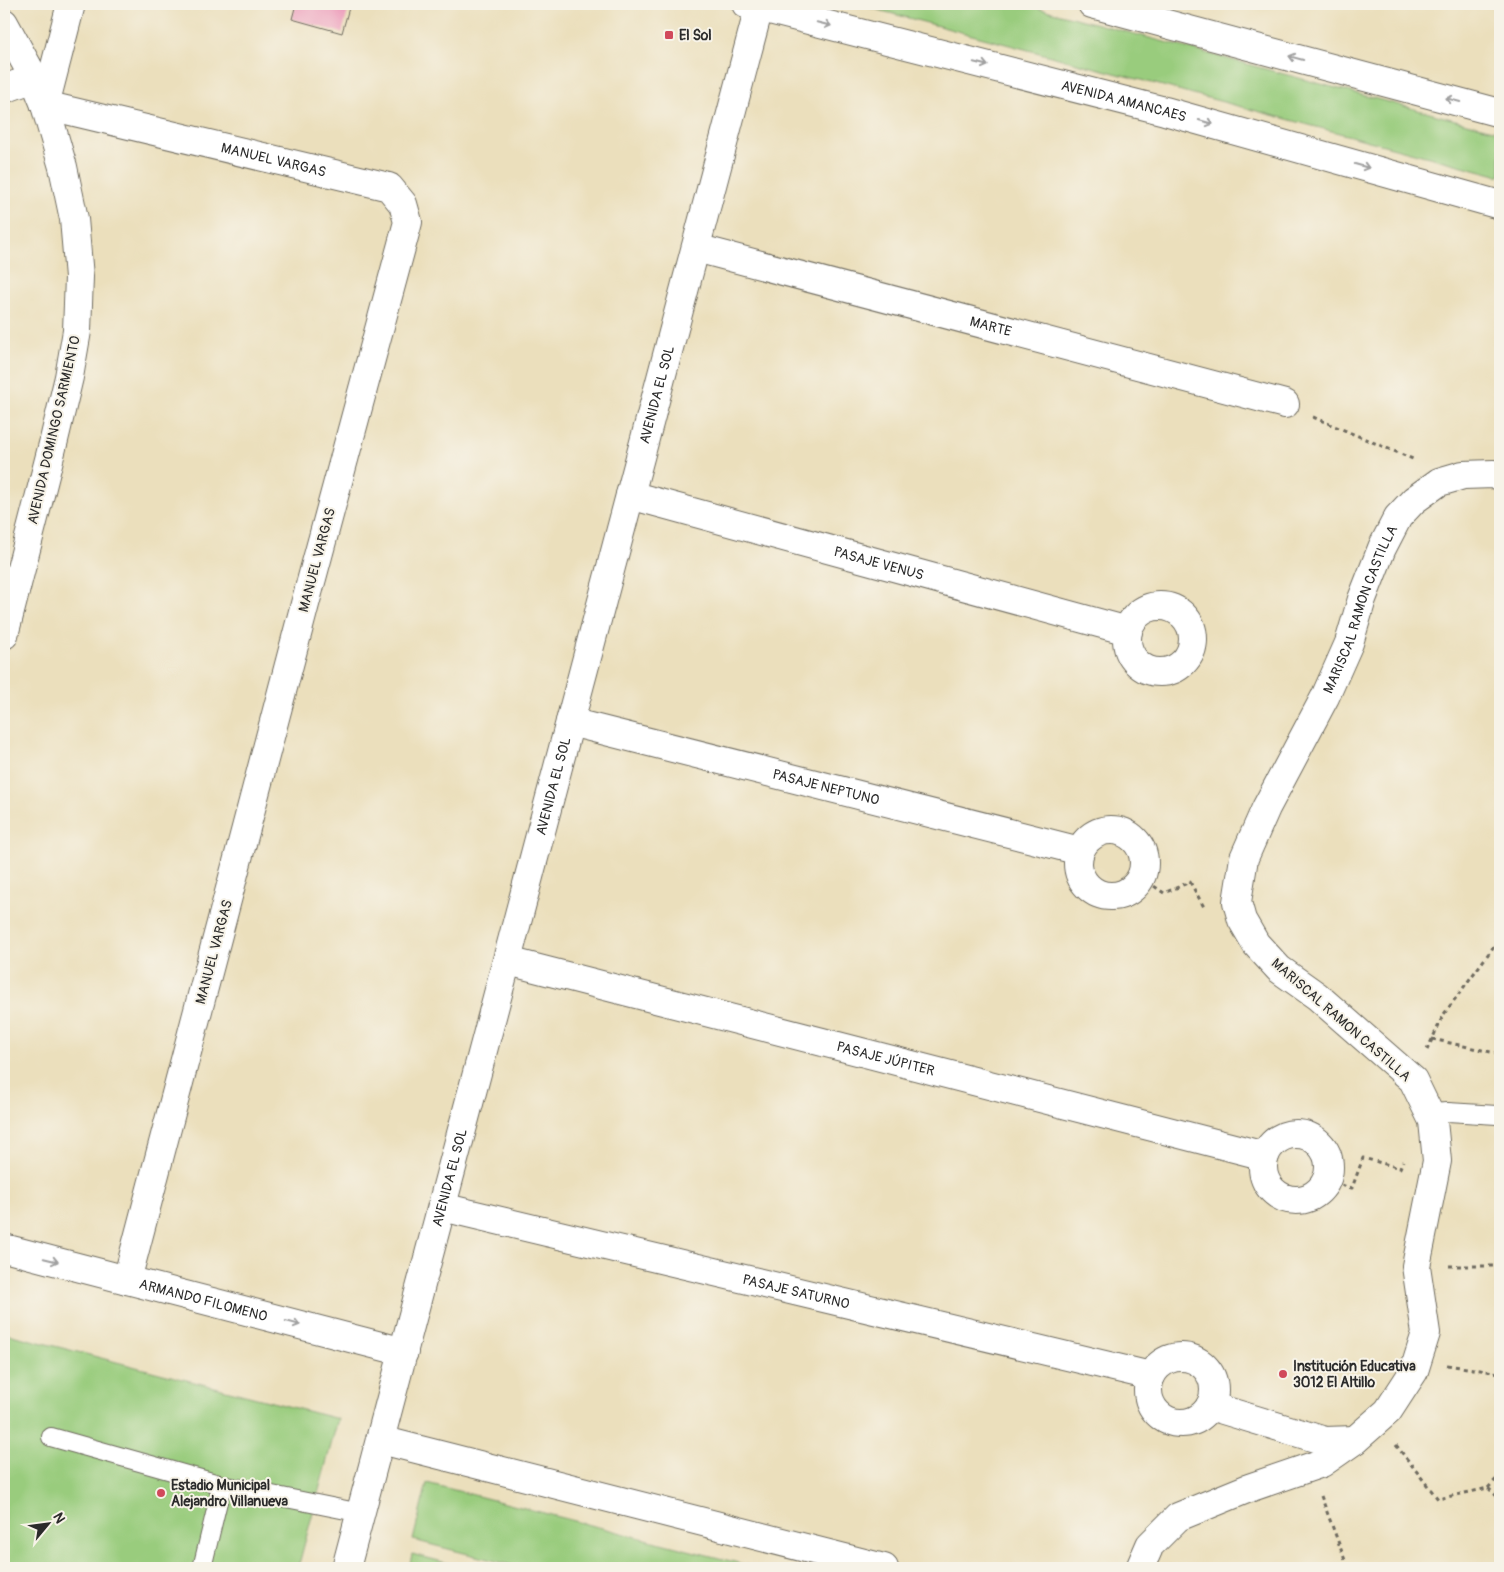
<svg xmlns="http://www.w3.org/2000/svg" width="1504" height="1572" viewBox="0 0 1504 1572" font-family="Pangolin,sans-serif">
<rect width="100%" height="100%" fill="#f7f3e8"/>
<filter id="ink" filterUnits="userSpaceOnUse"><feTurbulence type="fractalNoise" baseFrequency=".02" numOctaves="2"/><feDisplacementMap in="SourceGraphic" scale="10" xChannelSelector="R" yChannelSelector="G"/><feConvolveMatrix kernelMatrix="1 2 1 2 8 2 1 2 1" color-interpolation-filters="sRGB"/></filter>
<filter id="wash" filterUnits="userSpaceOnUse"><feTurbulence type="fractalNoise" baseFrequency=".0096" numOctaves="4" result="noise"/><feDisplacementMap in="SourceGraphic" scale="20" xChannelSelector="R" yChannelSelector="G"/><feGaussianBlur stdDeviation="1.12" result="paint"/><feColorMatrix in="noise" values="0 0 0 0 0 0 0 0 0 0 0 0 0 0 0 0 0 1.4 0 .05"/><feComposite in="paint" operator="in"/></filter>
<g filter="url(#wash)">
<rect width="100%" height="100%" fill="#ebdfbc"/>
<g fill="#99cc7d" stroke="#627c54">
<polygon points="856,4 1023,4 1500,132 1500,176"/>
<polygon points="4,1333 338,1419 298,1568 4,1568"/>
<polygon points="427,1483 758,1568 523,1568 413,1540"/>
<polygon points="412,1554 466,1568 409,1568"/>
</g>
<g id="blocks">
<polygon fill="#ed9ebc" points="296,4 350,4 342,33 292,19"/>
</g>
</g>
<g filter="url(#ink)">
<use href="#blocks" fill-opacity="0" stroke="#6e6a5e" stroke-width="1"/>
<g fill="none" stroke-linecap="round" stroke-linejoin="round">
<g stroke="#6e6a5e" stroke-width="20">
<g id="service">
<polyline points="1429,1113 1448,1112 1497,1115"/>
<polyline points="51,1437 222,1485 361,1513"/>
<polyline points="202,1568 222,1485"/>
</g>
</g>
<g stroke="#6e6a5e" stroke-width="30">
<polyline id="pedestrian" points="4,89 34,78"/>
</g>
<g stroke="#6e6a5e" stroke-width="30">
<g id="minor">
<polyline points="4,23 34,78 45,105 63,167 74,219 79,277 77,331 69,377 54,440 4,635"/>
<path id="s1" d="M45,105l344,82 14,17 5,18 -103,382 -178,676"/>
<polyline points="45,105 71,4"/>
<path id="s2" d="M696,248l589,156"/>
<path id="s3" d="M630,495l498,136"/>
<circle cx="1160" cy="639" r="33"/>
<path id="s4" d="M570,722l510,129"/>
<circle cx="1111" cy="863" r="33"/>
<path id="s5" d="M508,961l757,195"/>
<circle cx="1296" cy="1167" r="33"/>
<path id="s6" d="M442,1207l709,169"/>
<circle cx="1181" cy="1390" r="33"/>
<polyline points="1210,1406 1325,1441 1355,1440"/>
<polyline points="381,1440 884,1568"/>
<path id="s7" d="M1140,1568l10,-23 28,-28 71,-29 73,-25 33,-23 33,-29 26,-40 12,-38 -10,-67 21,-105 -4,-40 -20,-41 -96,-84 -38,-27 -23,-25 -14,-24 -5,-18 7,-44 22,-50 59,-111 24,-54 13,-44 20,-51 16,-31 16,-17 25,-18 24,-7 31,-1 6,2"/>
</g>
</g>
<g stroke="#6e6a5e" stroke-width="30">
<g id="tertiary">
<path id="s8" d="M746,4l419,107 335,94"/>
<polyline points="1092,4 1500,113"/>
<path id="s9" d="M4,1248l400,104"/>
<path id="s10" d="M346,1568l414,-1564"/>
</g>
</g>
<g stroke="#6e6a5e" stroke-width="3" stroke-dasharray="4 4" stroke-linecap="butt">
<polyline points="1313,417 1415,460"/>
<polyline points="1141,877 1164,893 1190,882 1204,907"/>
<polyline points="1432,1039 1500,1054"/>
<polyline points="1427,1050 1444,1014 1500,938"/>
<polyline points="1326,1181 1352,1188 1363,1158 1400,1168 1403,1161"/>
<polyline points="1449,1266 1500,1266"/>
<polyline points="1447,1365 1500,1373"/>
<polyline points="1396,1445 1438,1499 1488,1488 1500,1499"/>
<polyline points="1488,1488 1500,1475"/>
<polyline points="1321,1496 1348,1568"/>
</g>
<use href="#service" stroke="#fff" stroke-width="18"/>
<use href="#pedestrian" stroke="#fff" stroke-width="28"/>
<use href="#minor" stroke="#fff" stroke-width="28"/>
<use href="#tertiary" stroke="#fff" stroke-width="28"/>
</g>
<defs><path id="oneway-shaft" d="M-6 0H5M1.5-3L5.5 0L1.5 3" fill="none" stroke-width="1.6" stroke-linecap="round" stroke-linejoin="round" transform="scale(1.25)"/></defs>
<g stroke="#a0a0a0">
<use href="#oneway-shaft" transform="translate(824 24) rotate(14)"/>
<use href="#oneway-shaft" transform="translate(1296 58) rotate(-165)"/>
<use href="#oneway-shaft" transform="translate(981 64) rotate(14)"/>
<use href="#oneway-shaft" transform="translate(1453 100) rotate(-165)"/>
<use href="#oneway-shaft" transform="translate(1206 122) rotate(16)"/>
<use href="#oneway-shaft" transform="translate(1362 166) rotate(16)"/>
<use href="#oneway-shaft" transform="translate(51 1260) rotate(14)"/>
<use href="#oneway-shaft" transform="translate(293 1323) rotate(15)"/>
</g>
</g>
<g fill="#d1495b" stroke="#f7f3e8" stroke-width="2">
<rect x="664" y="30" width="10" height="10" rx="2.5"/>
<circle cx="1283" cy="1374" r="5"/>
<circle cx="161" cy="1493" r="5"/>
</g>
<g text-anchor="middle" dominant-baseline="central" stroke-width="4" stroke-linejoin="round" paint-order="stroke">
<g font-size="14" font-weight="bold" fill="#2b2b2b" stroke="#f7f3e8" text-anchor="start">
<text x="679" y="35">El Sol</text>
<text x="1293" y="1366">Institución Educativa<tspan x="1293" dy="16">3012 El Altillo</tspan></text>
<text x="171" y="1485">Estadio Municipal<tspan x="171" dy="16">Alejandro Villanueva</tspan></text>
</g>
<g font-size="14" fill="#2b2b2b" stroke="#f7f3e8">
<text stroke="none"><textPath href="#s8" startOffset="390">AVENIDA AMANCAES</textPath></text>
<text stroke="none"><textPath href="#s1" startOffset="235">MANUEL VARGAS</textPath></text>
<text stroke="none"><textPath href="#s2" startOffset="305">MARTE</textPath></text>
<text stroke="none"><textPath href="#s10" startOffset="1214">AVENIDA EL SOL</textPath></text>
<text transform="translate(54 430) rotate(-77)">AVENIDA DOMINGO SARMIENTO</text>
<text transform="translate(317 560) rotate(-75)">MANUEL VARGAS</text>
<text stroke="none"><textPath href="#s3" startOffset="258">PASAJE VENUS</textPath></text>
<text stroke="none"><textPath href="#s7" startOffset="1225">MARISCAL RAMON CASTILLA</textPath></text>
<text stroke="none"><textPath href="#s10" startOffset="809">AVENIDA EL SOL</textPath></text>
<text stroke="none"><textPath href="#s4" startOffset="264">PASAJE NEPTUNO</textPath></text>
<text transform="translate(214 952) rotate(-75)">MANUEL VARGAS</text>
<text transform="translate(1341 1020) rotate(41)">MARISCAL RAMON CASTILLA</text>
<text stroke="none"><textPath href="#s5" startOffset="390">PASAJE JÚPITER</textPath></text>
<text stroke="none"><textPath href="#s10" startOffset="404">AVENIDA EL SOL</textPath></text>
<text stroke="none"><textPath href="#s6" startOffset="364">PASAJE SATURNO</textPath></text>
<text stroke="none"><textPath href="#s9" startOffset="206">ARMANDO FILOMENO</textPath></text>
</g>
</g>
<rect width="1504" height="1572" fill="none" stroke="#f7f3e8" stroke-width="20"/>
<g transform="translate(48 1524) rotate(61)" stroke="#f7f3e8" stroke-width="4" paint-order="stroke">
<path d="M0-4L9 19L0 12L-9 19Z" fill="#2b2b2b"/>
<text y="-8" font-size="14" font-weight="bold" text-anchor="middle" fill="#2b2b2b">N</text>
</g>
</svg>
